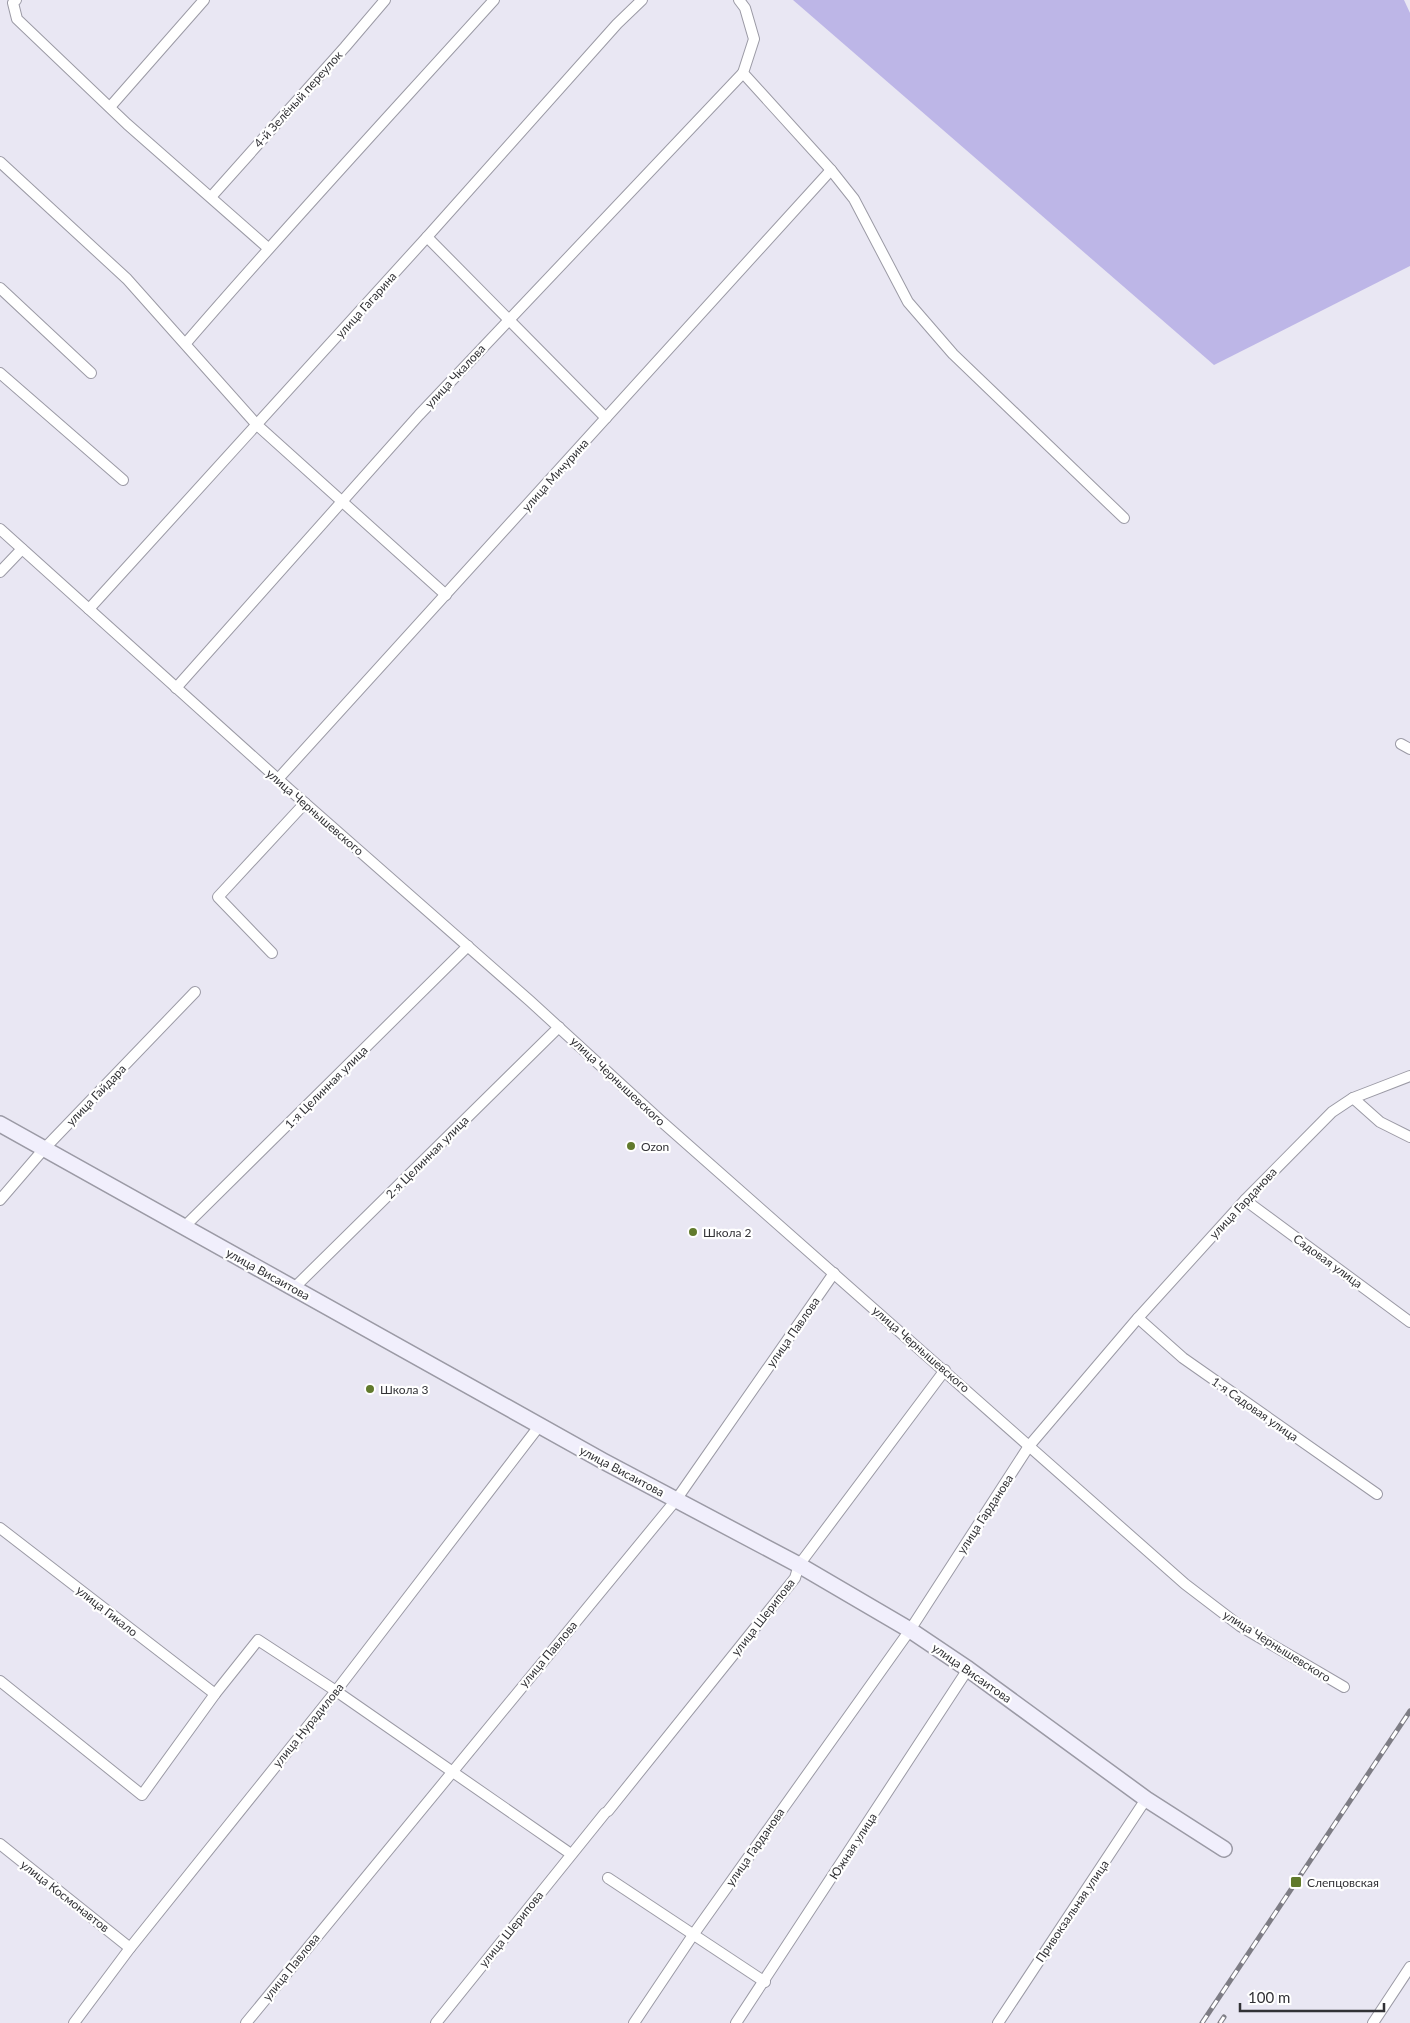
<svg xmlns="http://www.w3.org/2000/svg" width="1410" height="2023" viewBox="0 0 1410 2023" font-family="Lato,sans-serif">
<rect width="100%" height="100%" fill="#e9e7f3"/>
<polygon fill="#bdb6e7" points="793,0 1404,0 1410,13 1410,266 1214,365"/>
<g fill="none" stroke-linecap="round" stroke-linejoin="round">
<g stroke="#9b9aa5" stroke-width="12">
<g id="street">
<polyline points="16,0 13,3 17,19 127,124 268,248"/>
<polyline points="739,0 745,8 754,39 743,73 831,170 854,199 908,302 953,354 1124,518"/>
<polyline points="110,107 204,0"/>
<polyline points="0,162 127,279 257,425 446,595"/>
<polyline points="211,197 345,47 385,0"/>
<polyline points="427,237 606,418"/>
<polyline points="0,288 91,373"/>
<path d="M186,343c100,-116 205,-229 308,-343"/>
<polyline points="0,373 123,480"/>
<polyline points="0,529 290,790 530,1001 661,1121 1185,1584 1240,1626 1344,1687"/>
<polyline points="0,572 22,549"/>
<polyline points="89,609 427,237 617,24 642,0"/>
<polyline points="176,688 419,415 743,73"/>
<polyline points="1401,744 1410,749"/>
<polyline points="278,779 831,170"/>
<polyline points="272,953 218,897 305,803"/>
<polyline points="1353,1098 1380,1122 1410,1137"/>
<polyline points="0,1200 43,1150 195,992"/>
<polyline points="1245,1200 1410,1322"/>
<polyline points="184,1227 468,946"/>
<polyline points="294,1288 559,1027"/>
<polyline points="1138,1318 1183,1358 1377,1494"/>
<polyline points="0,1528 215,1694"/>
<polyline points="0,1681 142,1795 215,1694 258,1640 336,1691 571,1854"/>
<polyline points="608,1811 795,1578 799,1565 945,1370"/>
<polyline points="0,1844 130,1948"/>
<polyline points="608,1878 765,1982"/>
<polyline points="74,2023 130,1948 336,1691 540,1425"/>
<polyline points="246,2023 676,1500 834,1273"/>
<polyline points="436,2023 605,1813"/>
<polyline points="634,2023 693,1935 910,1630 1029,1446 1138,1318 1245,1200 1332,1112 1353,1098 1410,1076"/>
<polyline points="736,2023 968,1669"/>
<polyline points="998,2023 1146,1799"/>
<polyline points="1373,2023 1410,1967"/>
</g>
</g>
<g stroke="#9b9aa5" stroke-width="18">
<polyline id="secondary" points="0,1124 603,1461 799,1565 910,1630 968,1669 1146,1799 1224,1849"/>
</g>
<use href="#street" stroke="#fff" stroke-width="10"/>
<use href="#secondary" stroke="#f1effc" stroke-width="15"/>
<g stroke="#7e7d85" stroke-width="5">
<g id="rail">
<polyline points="1202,2023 1410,1711"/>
<polyline points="1220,2023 1224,2017"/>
</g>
</g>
<use href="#rail" stroke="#fff" stroke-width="3" stroke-dasharray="9" stroke-linecap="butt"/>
</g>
<g fill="#617a2c" stroke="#fff" stroke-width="2">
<circle cx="631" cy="1146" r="5"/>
<circle cx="693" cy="1232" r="5"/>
<circle cx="370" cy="1389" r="5"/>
<rect x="1290" y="1876" width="12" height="12" rx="2.5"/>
</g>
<g text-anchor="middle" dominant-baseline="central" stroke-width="4.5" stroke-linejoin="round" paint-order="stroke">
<g font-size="12" fill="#323236" stroke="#fff">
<text transform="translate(298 99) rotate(-48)">4-й Зелёный переулок</text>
<text transform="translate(366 305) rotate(-48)">улица Гагарина</text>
<text transform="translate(455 376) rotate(-47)">улица Чкалова</text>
<text transform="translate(555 475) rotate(-48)">улица Мичурина</text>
<text transform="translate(315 812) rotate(41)">улица Чернышевского</text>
<text transform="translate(618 1081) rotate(43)">улица Чернышевского</text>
<text transform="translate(326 1087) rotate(-45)">1-я Целинная улица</text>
<text transform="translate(96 1095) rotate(-46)">улица Гайдара</text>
<text transform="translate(427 1157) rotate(-45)">2-я Целинная улица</text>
<text transform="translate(1243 1203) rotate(-47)">улица Гарданова</text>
<text transform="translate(1328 1261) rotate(36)">Садовая улица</text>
<text transform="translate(268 1274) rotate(29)">улица Висаитова</text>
<text transform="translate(793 1332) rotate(-55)">улица Павлова</text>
<text transform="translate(921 1349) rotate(41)">улица Чернышевского</text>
<text transform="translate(1255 1409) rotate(35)">1-я Садовая улица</text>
<text transform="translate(622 1471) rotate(28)">улица Висаитова</text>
<text transform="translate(985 1514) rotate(-57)">улица Гарданова</text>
<text transform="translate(107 1611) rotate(38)">улица Гикало</text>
<text transform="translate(763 1617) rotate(-52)">улица Шерипова</text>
<text transform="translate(1277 1646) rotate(32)">улица Чернышевского</text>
<text transform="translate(548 1654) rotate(-50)">улица Павлова</text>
<text transform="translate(972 1673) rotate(35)">улица Висаитова</text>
<text transform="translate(308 1725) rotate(-51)">улица Нурадилова</text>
<text transform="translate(853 1846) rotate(-57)">Южная улица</text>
<text transform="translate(755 1847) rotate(-55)">улица Гарданова</text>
<text transform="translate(65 1896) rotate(38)">улица Космонавтов</text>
<text transform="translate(1072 1911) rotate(-56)">Привокзальная улица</text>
<text transform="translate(511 1929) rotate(-51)">улица Шерипова</text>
<text transform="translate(291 1967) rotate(-51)">улица Павлова</text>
</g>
<g font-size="12" fill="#323236" stroke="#fff" text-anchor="start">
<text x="641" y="1146">Ozon</text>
<text x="703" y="1232">Школа 2</text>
<text x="380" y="1389">Школа 3</text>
<text x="1307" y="1882">Слепцовская</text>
</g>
</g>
<path d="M1240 2003v8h144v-8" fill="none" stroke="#323236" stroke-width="2.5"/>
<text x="1248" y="2003" font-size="15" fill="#323236" stroke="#ffffff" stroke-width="4" paint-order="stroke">100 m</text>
</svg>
